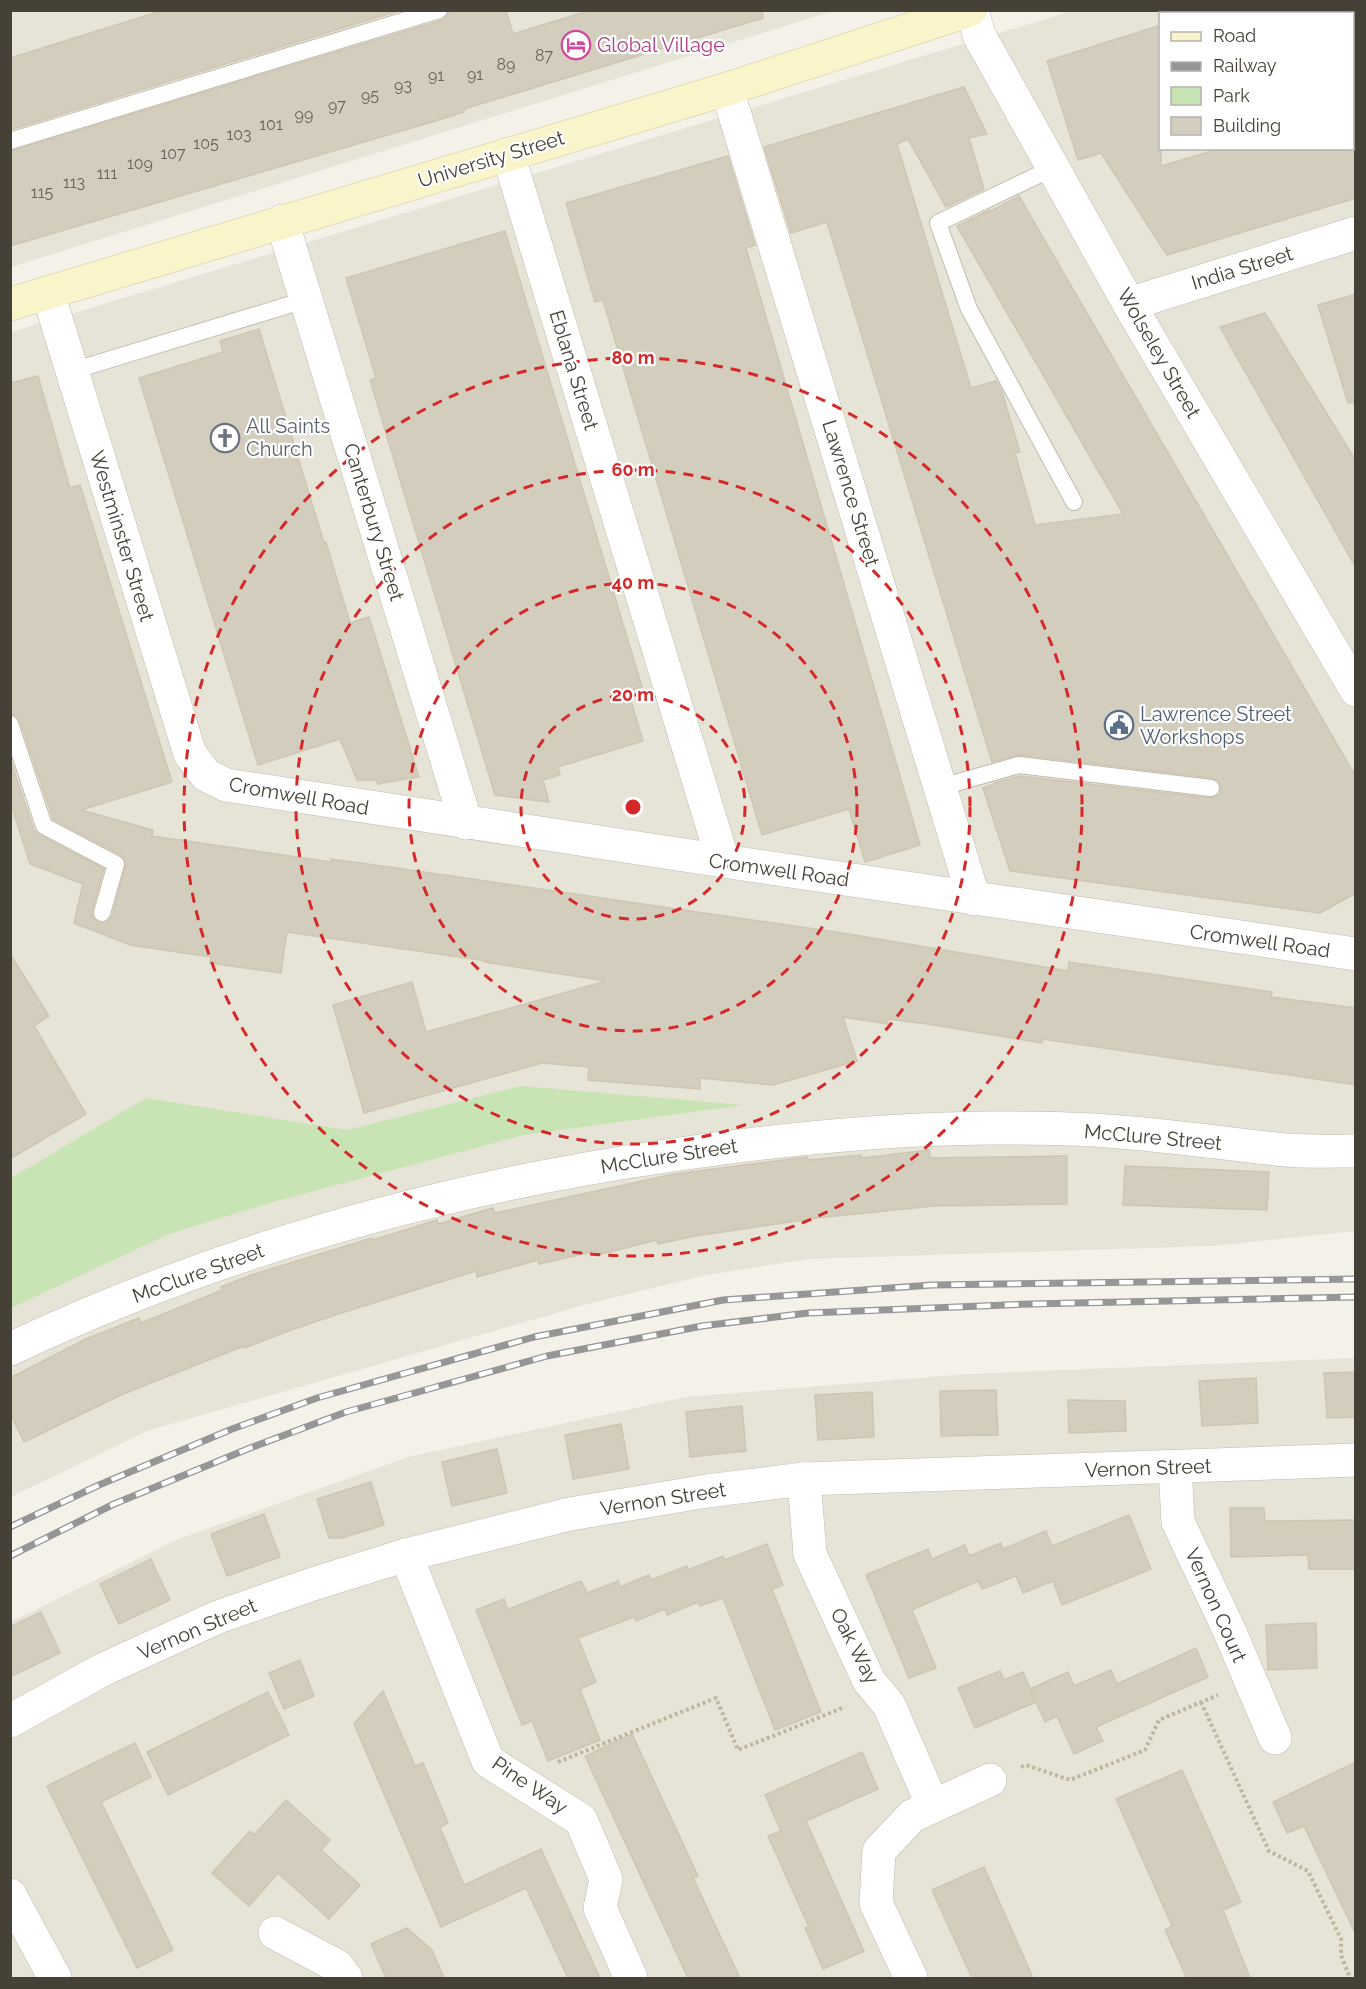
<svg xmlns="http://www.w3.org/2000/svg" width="1366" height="1989" viewBox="0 0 1366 1989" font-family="Raleway,sans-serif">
<rect width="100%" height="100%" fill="#f3f1e8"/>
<g fill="#e6e3d7" fill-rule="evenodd">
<polygon points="11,11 833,11 11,267"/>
<path d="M1072,11h283v1220l-142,15 -405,13 -101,16 -116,28 -444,128 -136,66v-1165zM1160,14h192v134h-192z"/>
<polygon points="1355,1358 1355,1978 11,1978 11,1622 176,1540 408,1457 686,1397 968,1374"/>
</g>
<polygon fill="#c9e4b4" points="521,1086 744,1105 524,1135 273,1202 169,1234 11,1308 11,1178 146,1098 347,1130"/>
<g fill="#d3cdbe" stroke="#cec6b2" stroke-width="1.5">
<polygon points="164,10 401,10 10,130 10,58"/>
<polygon points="449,10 506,10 513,34 591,10 762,10 763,18 464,109 464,112 432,122 10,246 10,151 442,20 447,17"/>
<polygon points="1161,25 1161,166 1222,148 1356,148 1356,198 1167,255 1101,153 1078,160 1047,61"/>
<polygon points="964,87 987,134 969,138 984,189 946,207 908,139 897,144 971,388 996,381 1002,392 1020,452 1015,453 1035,525 1123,514 957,226 990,210 991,211 1019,196 1356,777 1356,893 1320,913 1010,871 983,788 998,782 1020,776 1210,798 1219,795 1221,789 1218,780 1212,778 1020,755 992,762 827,222 791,233 764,147"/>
<polygon points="728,156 755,245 746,248 920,845 865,862 849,809 762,835 603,300 595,302 566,203"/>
<polygon points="505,231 642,687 628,691 643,741 558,767 560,775 543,780 549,802 495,795 370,380 376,378 346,278"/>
<polygon points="1356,294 1356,402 1348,403 1318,305"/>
<polygon points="1265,313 1356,461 1356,568 1220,327"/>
<polygon points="259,329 324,543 326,542 350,623 369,617 419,777 378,784 376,780 357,780 340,739 258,765 139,378 223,352 220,341"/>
<polygon points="38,376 70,488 80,485 172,782 81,810 153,830 152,836 331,862 331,859 389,867 842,933 1068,971 1069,962 1103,967 1272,992 1271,997 1356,1008 1356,1085 1043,1039 1042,1043 927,1024 888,1019 888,1024 843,1017 857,1061 773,1085 700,1078 700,1089 588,1080 589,1067 542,1063 364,1113 333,1005 412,982 426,1032 606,981 484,962 487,961 287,932 281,973 210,963 211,957 130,945 74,923 83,884 30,864 10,801 10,759 34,830 39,835 104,869 92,911 92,916 99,923 105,923 112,916 126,863 121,855 53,819 20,721 16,716 10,714 10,383"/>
<polygon points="10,954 49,1016 34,1026 86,1114 10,1159"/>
<polygon points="929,1150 930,1158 1067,1156 1067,1204 934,1206 816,1218 690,1237 658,1244 657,1240 597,1255 596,1251 539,1264 538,1260 477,1277 476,1271 335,1315 283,1333 245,1348 244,1346 121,1395 24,1442 10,1413 10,1378 86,1339 139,1318 141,1323 222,1290 221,1287 251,1275 372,1238 373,1240 437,1220 438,1224 493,1208 495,1213 674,1174 807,1157 808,1160 861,1155 862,1158"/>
<polygon points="1125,1166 1269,1172 1267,1210 1123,1205"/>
<polygon points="1356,1372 1356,1417 1327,1418 1324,1373"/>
<polygon points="1256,1378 1258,1423 1202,1426 1199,1381"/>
<polygon points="996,1390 998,1435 941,1436 940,1391"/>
<polygon points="872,1392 874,1437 818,1440 815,1395"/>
<polygon points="1068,1400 1125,1401 1126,1431 1069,1433"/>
<polygon points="742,1406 746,1451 690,1457 686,1412"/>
<polygon points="621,1424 629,1469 573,1479 565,1435"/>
<polygon points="497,1449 507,1493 452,1506 442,1462"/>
<polygon points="371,1482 384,1525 342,1538 329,1538 317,1499"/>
<polygon points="1230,1508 1264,1508 1265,1521 1356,1520 1356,1569 1309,1569 1308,1555 1231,1557"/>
<polygon points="264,1514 280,1557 227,1576 211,1534"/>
<polygon points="1129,1515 1151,1569 1062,1605 1053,1581 1023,1593 1016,1576 982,1589 978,1581 912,1610 936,1668 909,1678 866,1575 928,1549 932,1559 965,1545 969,1556 1001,1543 1003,1549 1046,1531 1052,1546"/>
<polygon points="767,1544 783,1585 772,1589 821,1712 775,1730 723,1598 700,1606 698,1602 667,1615 665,1609 636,1621 634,1617 578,1638 596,1682 580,1689 600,1740 548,1761 532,1721 522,1725 476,1610 504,1599 508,1609 581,1581 587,1593 618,1581 620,1587 649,1575 651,1580 687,1566 688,1570 723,1556 725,1560"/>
<polygon points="151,1559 170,1600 119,1624 100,1584"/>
<polygon points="41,1612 60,1653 10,1677 10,1627"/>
<polygon points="1316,1623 1317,1668 1268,1670 1266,1625"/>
<polygon points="1196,1648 1208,1677 1096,1727 1103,1741 1074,1754 1057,1716 1045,1722 1030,1689 1068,1672 1074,1686 1111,1670 1117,1684"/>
<polygon points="300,1660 314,1696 284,1709 269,1673"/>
<polygon points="1000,1671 1004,1680 1023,1672 1036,1702 975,1728 958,1688"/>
<polygon points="383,1691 415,1766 423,1763 448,1823 440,1827 464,1885 541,1849 600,1978 568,1978 526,1888 441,1927 354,1724"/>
<polygon points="268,1692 289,1735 168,1795 147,1752"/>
<polygon points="632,1734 698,1876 693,1878 740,1978 688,1978 585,1756"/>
<polygon points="135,1743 151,1777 101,1802 173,1950 137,1968 47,1786"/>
<polygon points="862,1752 878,1789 806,1821 864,1951 823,1969 805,1928 809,1927 768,1836 781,1831 765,1795"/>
<polygon points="1356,1762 1356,1935 1304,1826 1287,1833 1273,1802"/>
<polygon points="1182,1770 1241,1902 1223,1910 1250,1978 1187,1978 1165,1930 1172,1926 1116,1799"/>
<polygon points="286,1800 330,1840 321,1850 360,1885 329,1919 278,1873 249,1906 212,1873 250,1831 254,1835"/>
<polygon points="984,1867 1033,1978 972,1978 932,1890"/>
<polygon points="407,1928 432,1950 444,1978 386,1978 371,1944"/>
</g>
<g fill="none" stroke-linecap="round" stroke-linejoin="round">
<g stroke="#c0bcae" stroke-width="18">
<g id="lane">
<polyline points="10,141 439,10"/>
<polyline points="1053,168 938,223 969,309 1074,502"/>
<polyline points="72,371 305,300"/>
<polyline points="10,724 44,826 116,864 102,913"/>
<polyline points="941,787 1019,765 1211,788"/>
</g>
</g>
<g stroke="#c0bcae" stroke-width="34">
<g id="street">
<polyline points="972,10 979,35 1129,304 1356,690"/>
<polyline points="727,89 974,899"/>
<polyline points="508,154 723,861"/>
<polyline points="282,221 466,823"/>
<polyline points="48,293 190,754 206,775 226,785 723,861 1356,954"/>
<polyline points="1129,304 1356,233"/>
<path d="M10,1349c208,-98 429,-160 656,-193 107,-16 215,-27 324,-28 38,0 78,0 117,3 60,4 120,13 179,19 23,2 47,1 70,1"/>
<polyline points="1175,1467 1178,1522 1230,1632 1275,1738"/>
<polyline points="804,1479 810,1554 869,1681 889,1705 933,1806"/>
<polyline points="406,1555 488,1761 581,1820 606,1879 600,1908 631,1978"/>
<polyline points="10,1721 102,1670 218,1617 313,1584 406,1555 570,1514 707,1491 804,1479 1356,1460"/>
<polyline points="10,1895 55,1978"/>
<polyline points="275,1933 337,1966 346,1978"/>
<polyline points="911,1978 876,1903 879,1851 912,1816 990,1780"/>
</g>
</g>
<g stroke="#cfc69b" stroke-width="34">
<polyline id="secondary" points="10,304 727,89 970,10"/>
</g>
<g stroke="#beb69e" stroke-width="4" stroke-dasharray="3 3" stroke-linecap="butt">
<polyline points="1201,1702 1269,1851 1308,1871 1341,1939 1341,1955 1350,1978"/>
<polyline points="558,1762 716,1698 738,1750 845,1707"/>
<polyline points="1021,1767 1026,1765 1070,1780 1145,1750 1159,1720 1218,1695"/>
</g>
<use href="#lane" stroke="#fff" stroke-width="16"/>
<use href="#street" stroke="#fff" stroke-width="33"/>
<use href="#secondary" stroke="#faf4cb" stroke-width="33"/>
<g stroke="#969696" stroke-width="7">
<g id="rail">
<polyline points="10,1527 99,1485 232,1429 317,1398 534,1337 723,1300 932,1285 1356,1279"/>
<polyline points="10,1556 114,1504 250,1448 346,1412 547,1356 702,1326 808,1313 1030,1304 1356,1297"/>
</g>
</g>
<use href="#rail" stroke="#fff" stroke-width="4.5" stroke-dasharray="14" stroke-linecap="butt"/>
</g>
<g fill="none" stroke="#d62828" stroke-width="3" stroke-dasharray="10 8">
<circle cx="633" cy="807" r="112"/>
<circle cx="633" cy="807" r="224"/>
<circle cx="633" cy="807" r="337"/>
<circle cx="633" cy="807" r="449"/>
</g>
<defs>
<g id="hotel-ring" transform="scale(1.5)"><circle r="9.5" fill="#fff" stroke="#d1479c" stroke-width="1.5"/><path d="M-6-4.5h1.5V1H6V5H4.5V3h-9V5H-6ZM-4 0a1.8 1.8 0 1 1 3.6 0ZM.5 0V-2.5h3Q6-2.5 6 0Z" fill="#d1479c"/></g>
<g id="church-ring" transform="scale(1.5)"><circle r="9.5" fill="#fff" stroke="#6b7280" stroke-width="1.5"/><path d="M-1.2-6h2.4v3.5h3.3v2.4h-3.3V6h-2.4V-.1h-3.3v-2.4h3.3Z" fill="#6b7280"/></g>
<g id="civic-ring" transform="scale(1.5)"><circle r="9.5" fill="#fff" stroke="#5c6f8a" stroke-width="1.5"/><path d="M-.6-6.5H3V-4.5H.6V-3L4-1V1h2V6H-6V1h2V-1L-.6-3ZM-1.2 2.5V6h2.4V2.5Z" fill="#5c6f8a"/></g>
</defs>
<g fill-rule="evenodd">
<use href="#hotel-ring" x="576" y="45"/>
<use href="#church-ring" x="225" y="438"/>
<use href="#civic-ring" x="1119" y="725"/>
</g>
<g text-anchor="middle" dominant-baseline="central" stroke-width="4.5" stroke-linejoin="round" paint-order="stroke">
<g font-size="16" fill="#686459">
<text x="544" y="55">87</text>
<text x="506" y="64">89</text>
<text x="475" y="74">91</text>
<text x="436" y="75">91</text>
<text x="403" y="85">93</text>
<text x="370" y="95">95</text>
<text x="337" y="105">97</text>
<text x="304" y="114">99</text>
<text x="271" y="124">101</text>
<text x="239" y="134">103</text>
<text x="206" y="143">105</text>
<text x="173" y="153">107</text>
<text x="140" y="163">109</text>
<text x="107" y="173">111</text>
<text x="74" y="182">113</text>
<text x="42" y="192">115</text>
</g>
<g font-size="20" fill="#b23c85" stroke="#fff" text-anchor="start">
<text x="597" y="45">Global Village</text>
</g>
<g font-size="20" fill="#454137" stroke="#fff">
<text transform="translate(491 159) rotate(-17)">University Street</text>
<text transform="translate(1242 268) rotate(-17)">India Street</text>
<text transform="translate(1159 353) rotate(60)">Wolseley Street</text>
<text transform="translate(574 370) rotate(73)">Eblana Street</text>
<text transform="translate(851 493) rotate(73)">Lawrence Street</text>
<text transform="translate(374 522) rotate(73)">Canterbury Street</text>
<text transform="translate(122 536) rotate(73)">Westminster Street</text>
<text transform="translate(299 796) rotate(10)">Cromwell Road</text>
<text transform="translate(779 870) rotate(8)">Cromwell Road</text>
<text transform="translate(1260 941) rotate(8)">Cromwell Road</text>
<text transform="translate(1153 1137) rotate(5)">McClure Street</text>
<text transform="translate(669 1156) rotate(-9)">McClure Street</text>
<text transform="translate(198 1273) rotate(-20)">McClure Street</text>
<text transform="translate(1148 1468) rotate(-2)">Vernon Street</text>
<text transform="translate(663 1499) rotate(-9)">Vernon Street</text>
<text transform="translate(1216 1605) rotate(66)">Vernon Court</text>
<text transform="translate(197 1629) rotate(-23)">Vernon Street</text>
<text transform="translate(855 1646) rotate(63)">Oak Way</text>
<text transform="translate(530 1785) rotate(34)">Pine Way</text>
</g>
<g font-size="20" fill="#5b616d" stroke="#fff" text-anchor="start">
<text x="246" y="426">All Saints<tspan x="246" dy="23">Church</tspan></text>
</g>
<g font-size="20" fill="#4e5e75" stroke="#fff" text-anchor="start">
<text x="1140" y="714">Lawrence Street<tspan x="1140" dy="23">Workshops</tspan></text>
</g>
</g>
<circle cx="633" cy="807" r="9" fill="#d62828" stroke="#fff" stroke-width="3"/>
<g font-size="18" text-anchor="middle" font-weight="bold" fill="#d62828" stroke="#fff" stroke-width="4.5" stroke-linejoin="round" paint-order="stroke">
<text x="633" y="364">80 m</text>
<text x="633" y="476">60 m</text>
<text x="633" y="589">40 m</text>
<text x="633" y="701">20 m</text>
</g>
<rect width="1366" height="1989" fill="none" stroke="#454137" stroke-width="24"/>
<rect x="1159" y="12" width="195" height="138" fill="#ffffff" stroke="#b5b3af" stroke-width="1.5"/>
<rect x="1171" y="32" width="30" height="9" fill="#faf4cb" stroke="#b5b3af" stroke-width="1.5"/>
<text x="1213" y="42" font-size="18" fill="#454137">Road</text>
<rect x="1171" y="62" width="30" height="9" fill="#969696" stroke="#b5b3af" stroke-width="1.5"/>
<text x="1213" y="72" font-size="18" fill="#454137">Railway</text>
<rect x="1171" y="87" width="30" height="18" fill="#c9e4b4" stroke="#b5b3af" stroke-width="1.5"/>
<text x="1213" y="102" font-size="18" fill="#454137">Park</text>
<rect x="1171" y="117" width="30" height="18" fill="#d3cdbe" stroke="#b5b3af" stroke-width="1.5"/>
<text x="1213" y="132" font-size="18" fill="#454137">Building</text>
</svg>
